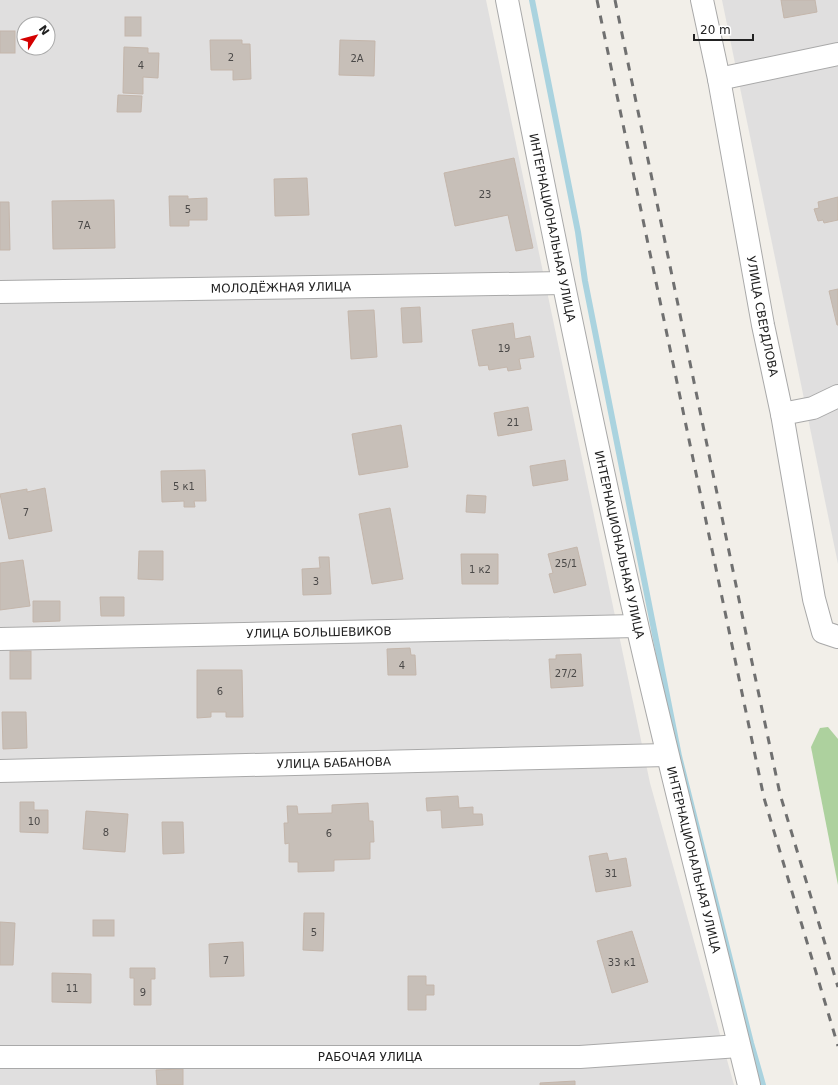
<svg xmlns="http://www.w3.org/2000/svg" width="838" height="1085" viewBox="0 0 838 1085" font-family="'DejaVu Sans',sans-serif">
<rect width="100%" height="100%" fill="#f2efe9"/>
<g fill="#e0dfdf" fill-rule="evenodd">
<path d="M0,0h486l164,783 84,302h-734zM24,24h24v24h-24z"/>
<polygon points="722,0 838,0 838,564"/>
</g>
<polygon fill="#add19e" points="828,727 838,739 838,885 811,747 820,728"/>
<g fill="none" stroke-linecap="round" stroke-linejoin="round">
<polyline stroke="#aad3df" stroke-width="6" points="532,0 578,232 585,281 679,756 751,1043 763,1085"/>
</g>
<g fill="#c7bfb8" stroke="#c4b6ab">
<polygon points="781,0 815,0 817,12 784,18"/>
<rect x="125" y="17" width="16" height="19"/>
<rect x="0" y="31" width="15" height="22"/>
<polygon points="210,40 242,40 242,44 250,44 251,79 233,80 233,70 211,70"/>
<polygon points="340,40 375,41 374,76 339,75"/>
<polygon points="124,47 148,48 148,53 159,53 158,78 143,77 143,94 123,93"/>
<polygon points="118,95 142,96 141,112 117,112"/>
<polygon points="514,158 533,248 516,251 508,215 455,226 444,173"/>
<polygon points="307,178 309,215 275,216 274,179"/>
<polygon points="169,196 188,196 188,199 207,198 207,220 189,220 189,226 170,226"/>
<polygon points="838,197 838,220 824,223 823,220 818,221 814,209 819,208 818,202"/>
<polygon points="114,200 115,248 53,249 52,201"/>
<polygon points="0,202 9,202 10,250 0,250"/>
<polygon points="838,289 838,325 837,325 829,291"/>
<polygon points="420,307 422,342 403,343 401,308"/>
<polygon points="374,310 377,357 351,359 348,311"/>
<polygon points="513,323 515,339 530,336 534,357 519,359 521,369 508,371 507,367 489,370 488,365 479,366 472,330"/>
<polygon points="528,407 532,430 498,436 494,413"/>
<polygon points="401,425 408,467 359,475 352,434"/>
<polygon points="565,460 568,480 533,486 530,466"/>
<polygon points="205,470 206,501 194,501 195,507 184,507 184,501 162,502 161,471"/>
<polygon points="45,488 52,531 9,539 0,494 27,489 27,492"/>
<polygon points="467,495 486,496 485,513 466,512"/>
<polygon points="390,508 403,579 372,584 359,514"/>
<polygon points="577,547 586,585 554,593 549,574 553,573 548,554"/>
<polygon points="139,551 163,551 163,580 138,579"/>
<polygon points="461,554 498,554 498,584 462,584"/>
<polygon points="319,557 329,557 331,594 303,595 302,569 320,568"/>
<polygon points="23,560 30,606 0,610 0,563"/>
<polygon points="100,597 124,597 124,616 101,616"/>
<polygon points="33,601 60,601 60,621 33,622"/>
<polygon points="410,648 411,655 415,655 416,675 388,675 387,649"/>
<rect x="10" y="651" width="21" height="28"/>
<polygon points="581,654 583,686 551,688 549,659 556,659 556,655"/>
<polygon points="197,670 242,670 243,717 226,717 226,712 211,712 211,717 197,718"/>
<polygon points="2,712 26,712 27,748 3,749"/>
<polygon points="458,796 459,808 473,807 473,814 482,814 483,825 442,828 441,810 427,811 426,798"/>
<polygon points="20,802 34,802 34,810 48,810 48,833 20,832"/>
<polygon points="368,803 369,821 373,821 374,842 370,842 370,859 334,860 334,871 298,872 298,862 289,862 289,843 285,844 284,823 288,823 287,806 297,806 298,814 332,813 332,805"/>
<polygon points="86,811 128,814 125,852 83,849"/>
<polygon points="162,822 183,822 184,853 163,854"/>
<polygon points="607,853 609,861 626,858 631,886 596,892 589,856"/>
<polygon points="304,913 324,913 323,951 303,950"/>
<rect x="93" y="920" width="21" height="16"/>
<polygon points="0,922 15,923 13,965 0,965"/>
<polygon points="632,931 648,982 612,993 597,941"/>
<polygon points="243,942 244,976 210,977 209,944"/>
<polygon points="130,968 155,968 155,979 151,979 151,1005 134,1005 134,978 130,978"/>
<polygon points="52,973 91,974 91,1003 52,1002"/>
<polygon points="408,976 426,976 426,985 434,985 434,995 426,995 426,1010 408,1010"/>
<polygon points="183,1069 183,1085 157,1085 156,1070"/>
<polygon points="575,1081 575,1085 540,1085 540,1083"/>
</g>
<g fill="none" stroke-linecap="round" stroke-linejoin="round">
<g stroke="#a9a9a9" stroke-width="24">
<g id="minor">
<path id="s1" d="M507,0c41,210 83,420 131,629 35,152 74,304 111,456"/>
<path id="s2" d="M702,0l17,79 44,246 19,89 32,185 9,33 15,5"/>
<polyline points="719,79 838,54"/>
<path id="s3" d="M0,292l563,-9"/>
<polyline points="782,414 813,408 838,396"/>
<path id="s4" d="M0,639l637,-13"/>
<path id="s5" d="M0,771l667,-16"/>
<path id="s6" d="M0,1057h580l159,-11"/>
</g>
</g>
<use href="#minor" stroke="#fff" stroke-width="22"/>
<g stroke="#707070" stroke-width="3" stroke-dasharray="8 8" stroke-linecap="butt">
<polyline points="597,0 764,798 838,1046"/>
<polyline points="615,0 749,648 780,794 838,987"/>
</g>
</g>
<g text-anchor="middle" dominant-baseline="central" stroke-width="4" stroke-linejoin="round" paint-order="stroke">
<g font-size="10" fill="#4b4948">
<text x="231" y="57">2</text>
<text x="357" y="58">2А</text>
<text x="141" y="65">4</text>
<text x="485" y="194">23</text>
<text x="188" y="209">5</text>
<text x="84" y="225">7А</text>
<text x="504" y="348">19</text>
<text x="513" y="422">21</text>
<text x="184" y="486">5 к1</text>
<text x="26" y="512">7</text>
<text x="566" y="563">25/1</text>
<text x="480" y="569">1 к2</text>
<text x="316" y="581">3</text>
<text x="402" y="665">4</text>
<text x="566" y="673">27/2</text>
<text x="220" y="691">6</text>
<text x="34" y="821">10</text>
<text x="106" y="832">8</text>
<text x="329" y="833">6</text>
<text x="611" y="873">31</text>
<text x="314" y="932">5</text>
<text x="226" y="960">7</text>
<text x="622" y="962">33 к1</text>
<text x="72" y="988">11</text>
<text x="143" y="992">9</text>
</g>
<g font-size="12" fill="#222" stroke="#fff">
<text stroke="none"><textPath href="#s1" startOffset="232">ИНТЕРНАЦИОНАЛЬНАЯ УЛИЦА</textPath></text>
<text stroke="none"><textPath href="#s3" startOffset="281">МОЛОДЁЖНАЯ УЛИЦА</textPath></text>
<text stroke="none"><textPath href="#s2" startOffset="322">УЛИЦА СВЕРДЛОВА</textPath></text>
<text stroke="none"><textPath href="#s1" startOffset="556">ИНТЕРНАЦИОНАЛЬНАЯ УЛИЦА</textPath></text>
<text stroke="none"><textPath href="#s4" startOffset="319">УЛИЦА БОЛЬШЕВИКОВ</textPath></text>
<text stroke="none"><textPath href="#s5" startOffset="334">УЛИЦА БАБАНОВА</textPath></text>
<text stroke="none"><textPath href="#s1" startOffset="880">ИНТЕРНАЦИОНАЛЬНАЯ УЛИЦА</textPath></text>
<text stroke="none"><textPath href="#s6" startOffset="370">РАБОЧАЯ УЛИЦА</textPath></text>
</g>
</g>
<g transform="translate(36 36) rotate(54)"><circle r="19" fill="#ffffff" stroke="#a7a7a7"/>
<path d="M0-3L7 15L0 10L-7 15Z" fill="#d40000"/>
<text y="-6" font-size="11" font-weight="bold" text-anchor="middle" fill="#222222">N</text>
</g>
<path d="M694 34v6h59v-6" fill="none" stroke="#222222" stroke-width="2"/>
<text x="700" y="34" font-size="12" fill="#222222" stroke="#ffffff" stroke-width="3" paint-order="stroke">20 m</text>
</svg>
